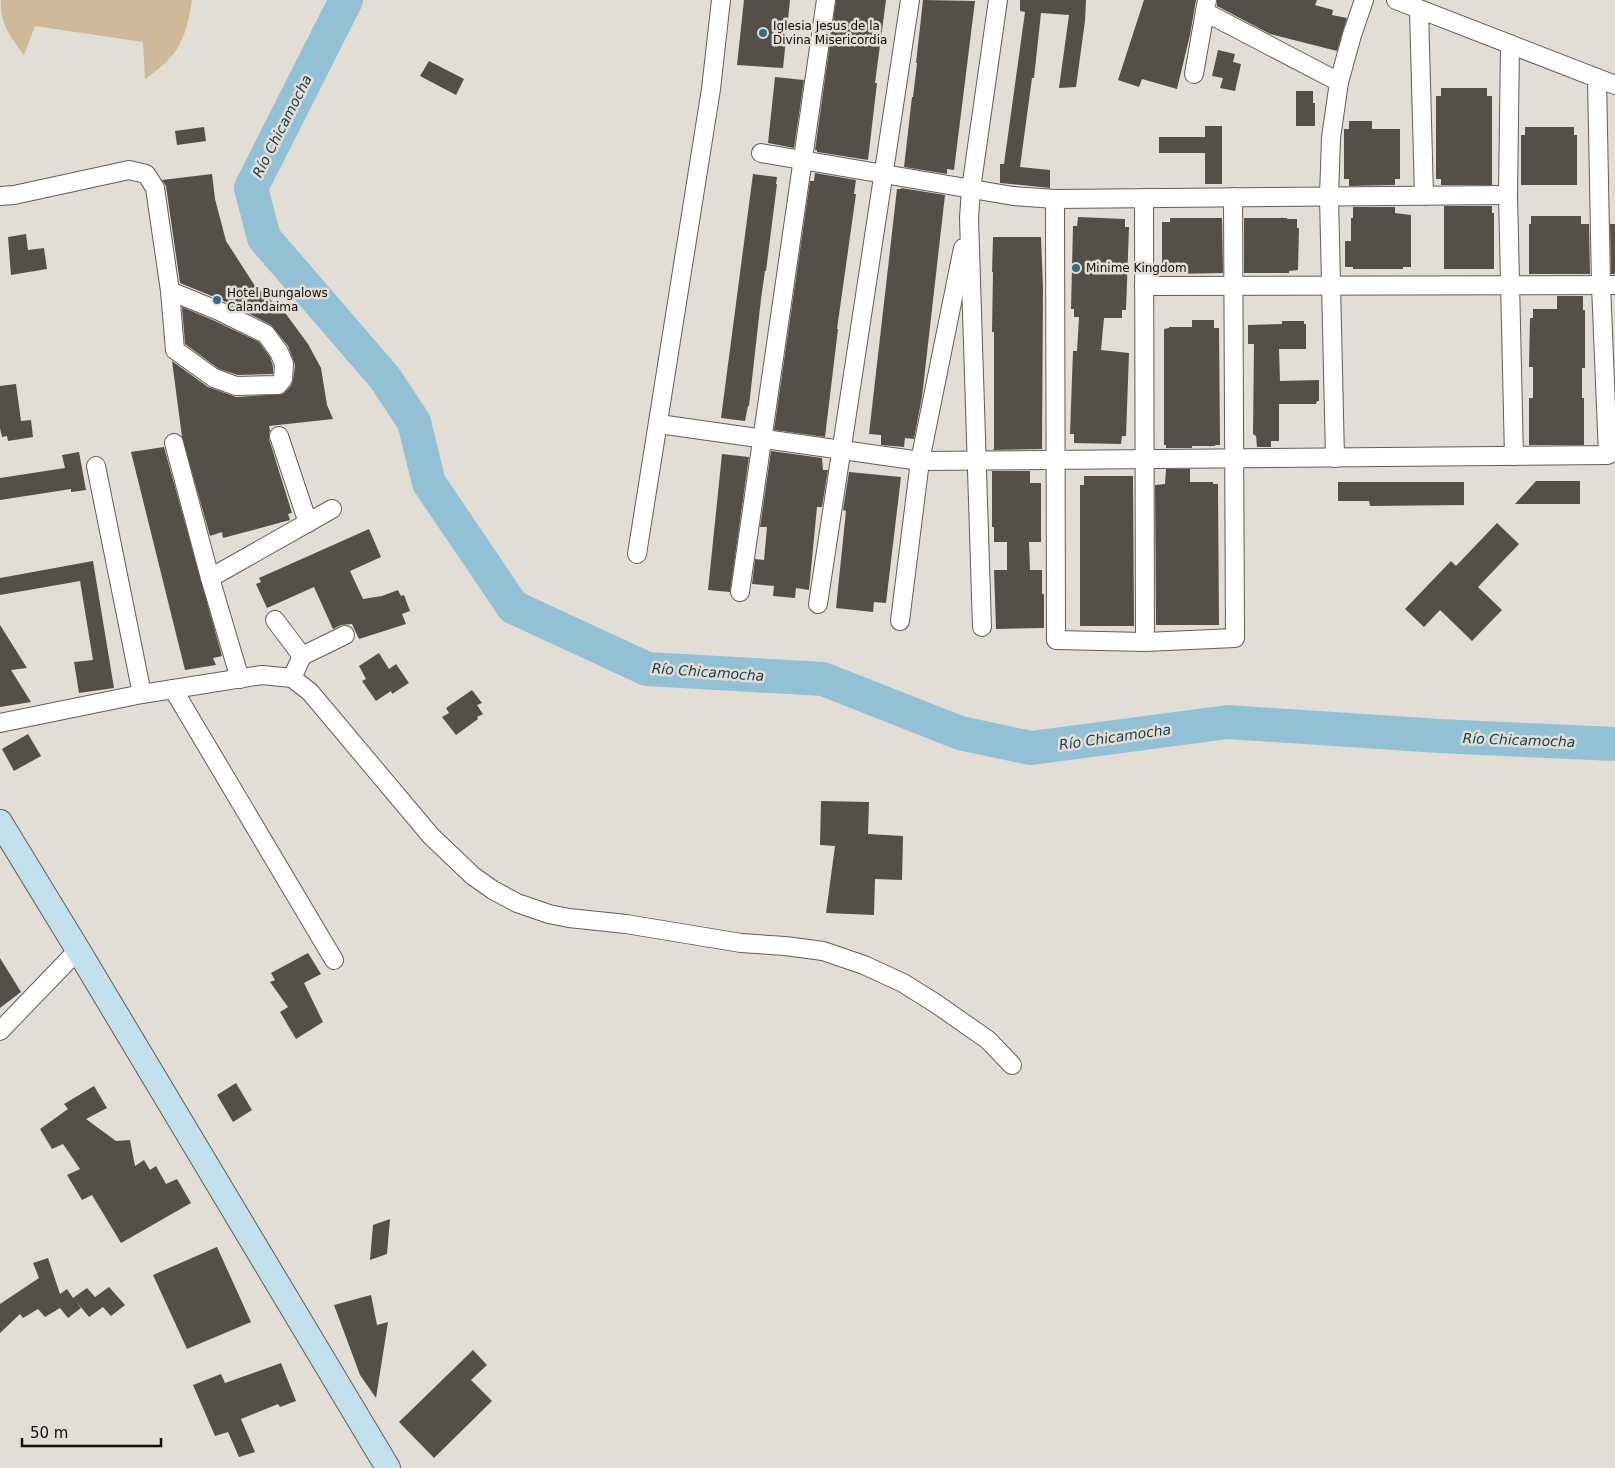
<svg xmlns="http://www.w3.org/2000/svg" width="1615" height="1468" viewBox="0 0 1615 1468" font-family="'DejaVu Sans',sans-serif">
<rect width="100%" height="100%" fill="#e3ded5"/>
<path fill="#ceba98" d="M1,0h191c-6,39 -13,56 -47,79l-2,-37 -108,-16 -11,29c-14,-19 -24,-31 -23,-55z"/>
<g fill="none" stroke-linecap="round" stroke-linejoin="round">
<polyline stroke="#92c0d5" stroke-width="34" points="346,0 251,188 264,238 385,378 414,422 429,483 513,607 647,669 823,679 960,733 1031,748 1228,722 1439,736 1615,744"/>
</g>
<g fill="#544f48">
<polygon points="744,0 790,0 783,68 737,65"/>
<polygon points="836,0 886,0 877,68 875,83 877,83 868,160 817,152 817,150 815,150"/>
<polygon points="923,0 975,1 954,170 947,169 947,174 904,167 912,97 913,97 917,63 916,63"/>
<polygon points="1020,0 1086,0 1085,21 1076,87 1059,88 1069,15 1041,13 1034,78 1032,78 1020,167 1050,170 1050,188 1000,183 1000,164 1004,164 1025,12 1020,11"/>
<polygon points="1144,0 1196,0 1190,35 1177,89 1142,79 1139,87 1118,80"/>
<polygon points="1217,0 1317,0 1315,5 1333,10 1332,15 1347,18 1337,51 1270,34 1217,6"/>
<polygon points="1218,50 1235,54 1233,62 1241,64 1235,91 1220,88 1223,78 1212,76"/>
<polygon points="429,61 464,79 456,95 420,76"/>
<polygon points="775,77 804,80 794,148 768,143"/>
<polygon points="1441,88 1487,88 1487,96 1492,96 1492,185 1441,185 1441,179 1436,179 1436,96 1441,96"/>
<polygon points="1296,91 1313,91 1313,103 1315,103 1315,126 1296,126"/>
<polygon points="1349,121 1372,121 1372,129 1400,129 1400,179 1395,179 1395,185 1349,186 1349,179 1344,179 1344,129 1349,129"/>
<polygon points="1205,126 1222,126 1222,184 1205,184 1205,153 1159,153 1159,137 1205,137"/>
<polygon points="204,127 206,141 177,145 175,131"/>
<polygon points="1525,127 1574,127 1574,135 1577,135 1577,185 1521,185 1521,135 1525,135"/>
<polygon points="815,173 856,180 854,194 856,194 837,329 838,329 825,437 774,430 810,181 814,181"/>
<polygon points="212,174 215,199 226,241 255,286 286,314 308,344 321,368 327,405 333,419 269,426 270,430 269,434 269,439 292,513 288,514 290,520 223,538 222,532 210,536 182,437 172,361 208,387 236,397 283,394 291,386 293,380 295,365 288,346 271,325 224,301 180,283 166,186 162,180"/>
<polygon points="753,174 777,177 776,184 777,184 766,271 765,271 761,299 749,406 748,406 745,421 721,418"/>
<polygon points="901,188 945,195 922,397 914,439 905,438 904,447 881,445 881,435 869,434 897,189 901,189"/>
<polygon points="1444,206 1492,206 1492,213 1494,213 1494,269 1444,269"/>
<polygon points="1353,207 1395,207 1395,213 1411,215 1411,267 1403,267 1403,269 1353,269 1353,267 1345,267 1345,241 1351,241 1351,218 1353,218"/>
<polygon points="1531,216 1581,216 1581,224 1589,224 1590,274 1529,274 1529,224 1531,224"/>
<polygon points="1078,217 1125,219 1125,227 1129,227 1126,310 1122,310 1122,318 1104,318 1101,350 1129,353 1126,436 1122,436 1121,444 1074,443 1074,434 1070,434 1073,351 1077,351 1079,317 1074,317 1074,309 1071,309 1073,226 1077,226"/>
<polygon points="1170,218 1222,218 1223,273 1171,274 1171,270 1162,270 1162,222 1170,222"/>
<polygon points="1244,218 1287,218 1287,219 1297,219 1297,228 1299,228 1298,270 1289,271 1289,273 1244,273"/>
<polygon points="1610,224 1615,224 1615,274 1611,274"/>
<polygon points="26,234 28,250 44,248 47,269 11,275 8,237"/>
<polygon points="993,237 1041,237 1043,288 1042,449 992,450 994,449 994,332 992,332 993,272 992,272"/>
<polygon points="1557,296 1583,296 1583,310 1585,310 1585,368 1582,368 1582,398 1584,398 1584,445 1529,445 1529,398 1533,398 1533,367 1529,367 1530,318 1533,318 1533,309 1557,309"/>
<polygon points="182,307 215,321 259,342 270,357 273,366 273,374 238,375 219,369 185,344"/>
<polygon points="1192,320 1214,320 1214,328 1219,328 1220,445 1215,445 1215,446 1192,446 1192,448 1166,448 1166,445 1164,445 1164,329 1169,328 1169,327 1192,327"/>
<polygon points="1282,321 1304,321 1304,324 1306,324 1306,349 1279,349 1280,381 1319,380 1319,401 1317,401 1316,404 1279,404 1279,441 1271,441 1271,447 1257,447 1256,436 1253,434 1254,344 1248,344 1248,325 1282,324"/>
<polygon points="16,384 21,421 31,420 33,437 8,441 7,436 2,437 0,428 0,386"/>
<polygon points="164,447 222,656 213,658 216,665 185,670 131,452"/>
<polygon points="771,451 822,458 823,470 828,470 822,507 817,507 809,590 796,588 795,598 773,596 774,586 752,584 755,559 764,560 767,527 760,527"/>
<polygon points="79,452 86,490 71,492 71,489 0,500 0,478 65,468 62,455"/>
<polygon points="722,454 749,457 730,592 708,590"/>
<polygon points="1166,469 1190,469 1190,482 1213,482 1213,484 1218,484 1219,625 1156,625 1155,485 1165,484"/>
<polygon points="992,471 1030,471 1030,483 1041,483 1041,542 1029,542 1030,570 1042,570 1042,594 1044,594 1044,628 996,629 994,570 1007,570 1007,542 994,542 994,527 992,527"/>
<polygon points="849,472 901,477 886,603 874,602 873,612 836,608 846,511 843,510"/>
<polygon points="1084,476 1133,476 1134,626 1080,626 1080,485 1084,485"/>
<polygon points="1536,481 1580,481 1580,504 1515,504"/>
<polygon points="1338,482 1464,482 1464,505 1370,506 1369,501 1338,501"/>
<polygon points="1497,523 1519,544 1478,587 1502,610 1472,641 1440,610 1424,627 1405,609 1451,561 1456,566"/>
<polygon points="369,529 381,557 350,571 363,599 382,596 398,590 401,596 404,595 410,611 402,614 406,624 359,639 352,624 341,625 333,629 314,587 267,608 256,584 261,582 259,578"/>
<polygon points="93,561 114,688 79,693 74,662 93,660 80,581 0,595 0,578"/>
<polygon points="0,625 27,668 11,670 31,702 0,707"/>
<polygon points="379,653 389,669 396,664 409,683 392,694 391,691 376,701 362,681 366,679 359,666"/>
<polygon points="472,690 482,703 477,705 483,714 477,717 478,719 456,735 442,717 449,713 446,708"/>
<polygon points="28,734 41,756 14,771 2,749"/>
<polygon points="821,801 869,802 868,834 903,836 902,880 875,879 874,915 826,913 835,846 820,845"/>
<polygon points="308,953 321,974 304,983 323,1022 296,1039 280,1012 288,1007 270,982 275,980 271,973"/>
<polygon points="0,958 21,992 0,1008"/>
<polygon points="236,1083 252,1110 233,1122 217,1095"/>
<polygon points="94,1086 107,1108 86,1119 116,1141 130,1140 135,1166 144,1160 150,1170 156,1166 166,1184 177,1179 191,1203 121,1243 92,1195 82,1200 67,1175 80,1169 63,1144 52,1149 40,1129 68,1109 64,1104"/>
<polygon points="390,1219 387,1254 370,1260 373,1225"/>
<polygon points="217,1247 251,1322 187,1349 153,1275"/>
<polygon points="48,1258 60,1294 67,1289 73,1298 87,1288 95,1297 109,1287 125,1305 111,1316 103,1307 89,1317 75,1300 81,1308 68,1318 60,1308 45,1317 38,1309 23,1318 20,1314 0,1333 0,1304 39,1278 33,1263"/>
<polygon points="371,1295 377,1325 388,1322 376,1398 360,1375 334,1305"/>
<polygon points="473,1350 487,1365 471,1380 492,1401 434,1458 399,1422"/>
<polygon points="281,1363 296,1401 280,1407 278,1404 241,1419 255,1452 239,1457 228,1432 215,1436 193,1385 221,1374 225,1383"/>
</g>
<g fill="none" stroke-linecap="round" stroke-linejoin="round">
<g stroke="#625d55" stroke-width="20">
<g id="minor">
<polyline points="1396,0 1615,85"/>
<polyline points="1419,9 1424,196"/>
<polyline points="1205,12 1339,82"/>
<polyline points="1510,44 1508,195 1514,456"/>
<polyline points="1194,74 1207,0"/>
<polyline points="761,153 1013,196 1055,199 1508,195"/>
<polyline points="0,196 14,195 129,170 146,174 155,188 170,291 175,350 214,378 236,386 278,385 283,379 284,364 279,352 266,334 219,311 170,291"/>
<polyline points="1144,198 1145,642"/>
<polyline points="1055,199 1056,640 1145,642 1235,638 1233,197"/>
<polyline points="1144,286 1615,285"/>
<polyline points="659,424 920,461 1608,455 1601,285 1597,78"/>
<polyline points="279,436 308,523"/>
<polyline points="174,443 210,578 240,679"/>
<polyline points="1335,458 1329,196 1331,138 1339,82 1352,35 1364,0"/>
<polyline points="96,466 142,694"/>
<polyline points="637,554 711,89 721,0"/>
<polyline points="210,578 332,509"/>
<polyline points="740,592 826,0"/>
<polyline points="818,604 910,0"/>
<polyline points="275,620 302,656"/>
<polyline points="900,621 920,461 963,248"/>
<polyline points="982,627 969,218 971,189 998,0"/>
<polyline points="292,678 302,656 345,635"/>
<polyline points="173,689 334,960"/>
<polyline points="0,723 142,694 262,675 292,678 310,692 431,836 473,876 493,890 517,903 549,914 569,918 626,924 741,943 785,946 823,951 864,965 903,983 935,1003 988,1040 1012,1065"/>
<polyline points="0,1031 78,950"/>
</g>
</g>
<g stroke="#625d55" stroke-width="26">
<polyline id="secondary" points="0,822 78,950 388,1468"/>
</g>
<use href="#minor" stroke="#fff" stroke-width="18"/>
<use href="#secondary" stroke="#c3e1ed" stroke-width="24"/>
</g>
<g fill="#336d86" stroke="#e3ded5" stroke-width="2">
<circle cx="763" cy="33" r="5"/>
<circle cx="1076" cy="268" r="5"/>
<circle cx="217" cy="300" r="5"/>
</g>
<g text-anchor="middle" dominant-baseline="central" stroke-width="5" stroke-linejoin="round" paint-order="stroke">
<g font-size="12" fill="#0e0d0a" stroke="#e3ded5" text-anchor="start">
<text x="773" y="26">Iglesia Jesus de la<tspan x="773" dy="14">Divina Misericordia</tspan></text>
<text x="1086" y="268">Minime Kingdom</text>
<text x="227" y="293">Hotel Bungalows<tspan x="227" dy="14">Calandaima</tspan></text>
</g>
<g font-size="14" font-style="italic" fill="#133c4c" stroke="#e3ded5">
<text transform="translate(282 126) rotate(-63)">Río Chicamocha</text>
<text transform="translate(708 672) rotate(4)">Río Chicamocha</text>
<text transform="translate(1115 737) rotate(-8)">Río Chicamocha</text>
<text transform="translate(1519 740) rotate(2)">Río Chicamocha</text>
</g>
</g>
<path d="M22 1438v8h139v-8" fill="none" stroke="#0e0d0a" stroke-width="2.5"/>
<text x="30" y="1438" font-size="15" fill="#0e0d0a" stroke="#e3ded5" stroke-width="4" paint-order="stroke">50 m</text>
</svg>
